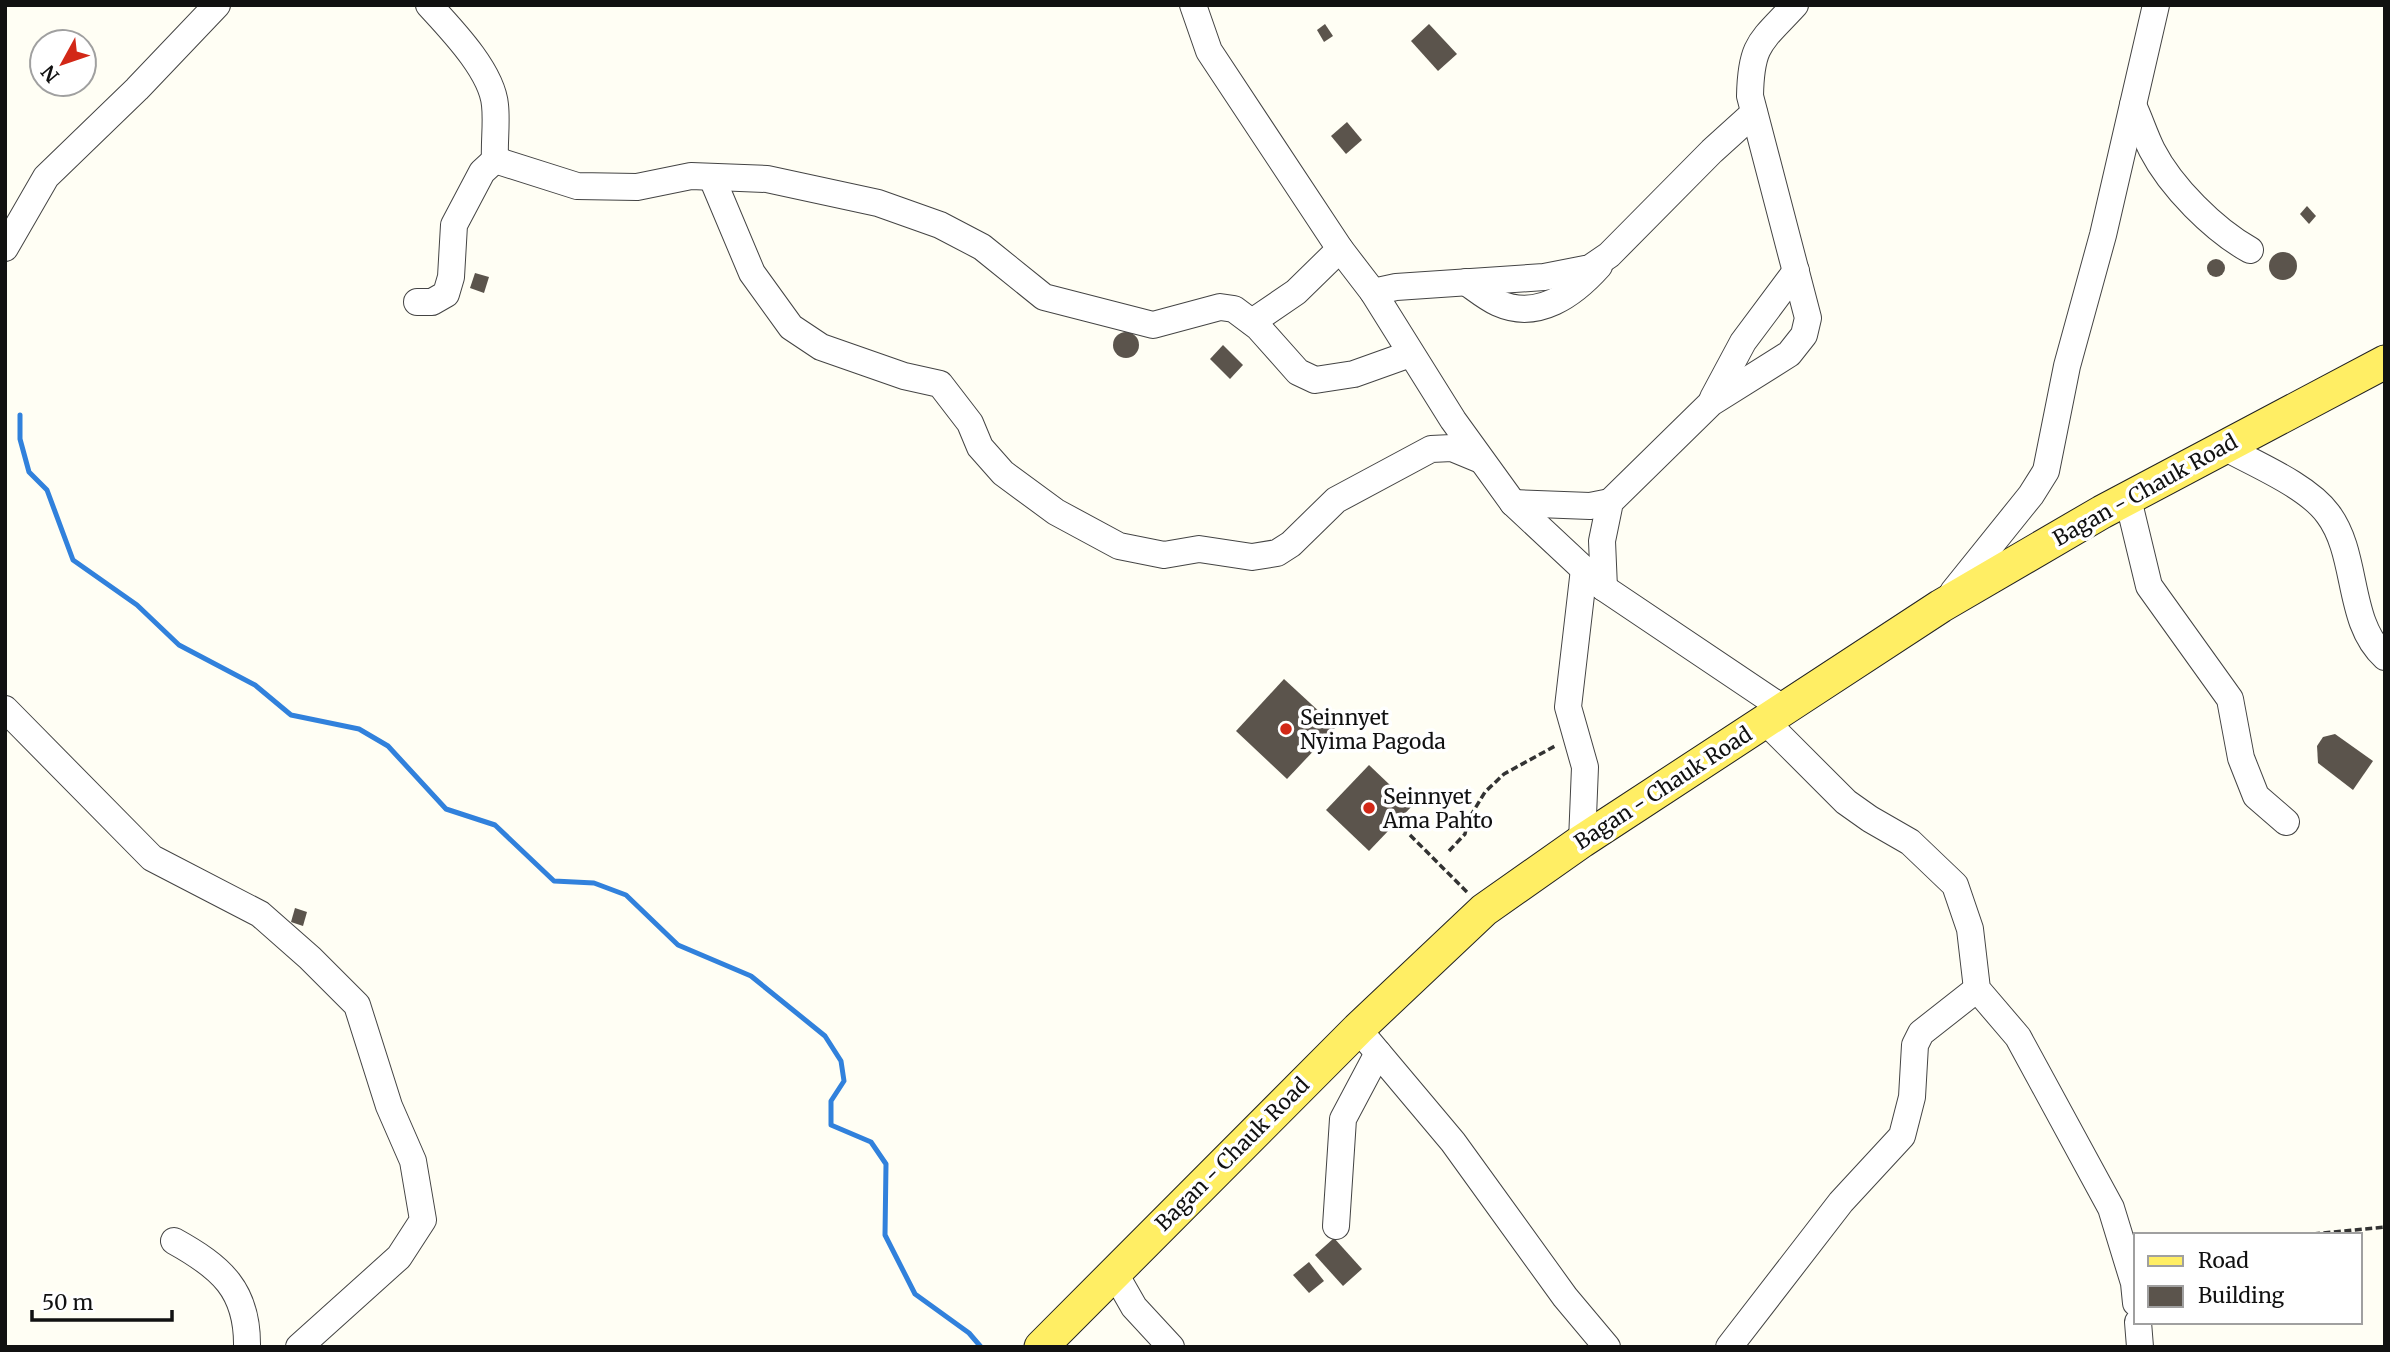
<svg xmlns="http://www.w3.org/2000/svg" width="2390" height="1352" viewBox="0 0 2390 1352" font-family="Merriweather,serif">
<rect width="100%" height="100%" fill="#fffef4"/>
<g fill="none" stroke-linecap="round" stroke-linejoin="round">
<polyline stroke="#3181dc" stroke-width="5" points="20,415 20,439 29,472 47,490 73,560 137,605 179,645 255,685 291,715 359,729 388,746 446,809 495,825 554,881 594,883 626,895 678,945 751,976 825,1036 841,1061 844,1081 831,1101 831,1125 871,1142 886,1164 885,1235 915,1294 969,1333 981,1347"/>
</g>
<g fill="#5b544c">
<polygon points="1325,24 1333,36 1324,42 1317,30"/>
<polygon points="1429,24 1457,54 1438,71 1411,41"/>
<polygon points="1347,122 1362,140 1346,154 1331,136"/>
<polygon points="2307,206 2316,216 2309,224 2300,214"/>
<circle cx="2283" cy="266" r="14"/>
<circle cx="2216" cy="268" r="9"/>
<polygon points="475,273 489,277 484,293 470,288"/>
<circle cx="1126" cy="345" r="13"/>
<polygon points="1223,345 1243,365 1230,379 1210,359"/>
<polygon points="1284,679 1336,727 1287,779 1236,731"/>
<polygon points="2335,734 2373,761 2353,790 2318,763 2317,746 2323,737"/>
<polygon points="1369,765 1412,806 1369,851 1326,810"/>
<polygon points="295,908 307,912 303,926 291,922"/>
<polygon points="1334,1238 1362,1269 1343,1286 1315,1255"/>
<polygon points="1309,1262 1324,1281 1309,1293 1293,1275"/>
</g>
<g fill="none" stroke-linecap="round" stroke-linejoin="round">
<g stroke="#444" stroke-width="28">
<g id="minor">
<path d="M429,5c22,24 63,66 66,100 2,18 -1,37 0,55"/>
<polyline points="1193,5 1209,51 1340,249 1373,292 1453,420 1513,503 1604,588 1784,709"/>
<path d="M2133,105c7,15 12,31 19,45 19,37 62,80 98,100"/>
<polyline points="495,160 577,186 637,187 691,176 767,179 878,203 940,225 982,247 1044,297 1153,325 1220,307 1234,309 1258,327 1298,372 1315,380 1354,374 1410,354"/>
<polyline points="712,178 752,273 791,327 821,347 904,376 940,384 970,423 980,447 1003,473 1056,512 1119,546 1164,555 1199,549 1252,557 1277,553 1291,544 1336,500 1431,449 1452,448 1481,460"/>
<polyline points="5,248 46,177 137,89 217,5"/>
<path d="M1466,282c10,7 21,16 32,21 40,18 76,-9 101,-37"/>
<polyline points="1373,292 1396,287 1544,277 1590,268 1609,255 1712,151 1754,113"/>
<polyline points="417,302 432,302 446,294 451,277 454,225 482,172 495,160"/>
<polyline points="1252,322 1296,292 1340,249"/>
<polyline points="1713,398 1743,342 1796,271"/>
<path d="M2224,447c31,17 84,39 104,67 31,41 18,108 57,143"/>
<polyline points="2128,499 2149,586 2230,699 2241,758 2256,796 2286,822"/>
<polyline points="1513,503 1590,506 1610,502"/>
<path d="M1604,588l-2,-47 8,-39 101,-99 78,-49 15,-19 4,-17 -58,-222c1,-53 11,-54 45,-91"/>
<polyline points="1953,592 2031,495 2046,471 2067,366 2103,235 2156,5"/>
<polyline points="5,709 152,858 260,914 310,958 357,1005 389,1106 413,1161 423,1220 399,1257 299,1347"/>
<polyline points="1765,721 1846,802 1870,819 1910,842 1955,885 1970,929 1977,989 2018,1037 2111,1208 2134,1283 2136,1303"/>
<polyline points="1582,841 1585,767 1568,707 1584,569"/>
<polyline points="1358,1029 1453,1142 1565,1297 1607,1347"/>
<polyline points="1336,1226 1343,1119 1378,1053"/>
<path d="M174,1241c47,26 74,49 73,106"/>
<polyline points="1114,1272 1134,1307 1171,1347"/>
<polyline points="2138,1322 2140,1347"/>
<polyline points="1729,1347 1841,1202 1902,1136 1912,1097 1915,1045 1921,1033 1977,989"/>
</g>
</g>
<g stroke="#222" stroke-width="35">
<polyline id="major" points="1041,1347 1358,1029 1484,910 1582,841 1941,606 2102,512 2385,362"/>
</g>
<g stroke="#333" stroke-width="3.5" stroke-dasharray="7 3.5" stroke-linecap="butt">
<polyline points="1410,835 1468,893"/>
<polyline points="1449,851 1465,834 1468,820 1485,792 1504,774 1555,746"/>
<polyline points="2313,1234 2385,1227"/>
</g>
<use href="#minor" stroke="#fff" stroke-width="26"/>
<use href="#major" stroke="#ffee64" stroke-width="33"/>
</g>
<g fill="#d22817" stroke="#fff" stroke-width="2.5">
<circle cx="1286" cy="729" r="7"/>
<circle cx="1369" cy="808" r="7"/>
</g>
<g text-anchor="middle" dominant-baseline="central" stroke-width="7" stroke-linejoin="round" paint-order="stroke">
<g font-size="21" fill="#111" stroke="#fff">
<text transform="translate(2145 490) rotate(-29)">Bagan - Chauk Road</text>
<text transform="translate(1663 788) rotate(-33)">Bagan - Chauk Road</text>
<text transform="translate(1232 1154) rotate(-45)">Bagan - Chauk Road</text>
</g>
<g font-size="21" fill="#111" stroke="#fff" text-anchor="start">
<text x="1300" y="717">Seinnyet<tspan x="1300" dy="24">Nyima Pagoda</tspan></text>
<text x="1383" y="796">Seinnyet<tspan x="1383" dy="24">Ama Pahto</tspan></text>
</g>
</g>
<rect width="2390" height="1352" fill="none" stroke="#111111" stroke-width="14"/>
<rect x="2134" y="1233" width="228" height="91" fill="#ffffff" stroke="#a0a0a0" stroke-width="2"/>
<rect x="2148" y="1256" width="35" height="10" fill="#ffee64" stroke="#a0a0a0" stroke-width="2"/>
<text x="2198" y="1268" font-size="21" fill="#111111">Road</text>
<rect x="2148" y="1286" width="35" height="21" fill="#5b544c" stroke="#a0a0a0" stroke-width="2"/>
<text x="2198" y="1303" font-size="21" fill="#111111">Building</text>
<g transform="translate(63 63) rotate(230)"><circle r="33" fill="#ffffff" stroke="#a0a0a0" stroke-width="2"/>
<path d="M0-5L12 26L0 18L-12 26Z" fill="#d22817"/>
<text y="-10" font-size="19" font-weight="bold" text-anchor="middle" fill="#111111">N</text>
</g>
<path d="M32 1310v10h140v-10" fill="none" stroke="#111111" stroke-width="3.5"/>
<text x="42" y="1310" font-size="21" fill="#111111" stroke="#ffffff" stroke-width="5" paint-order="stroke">50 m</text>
</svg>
